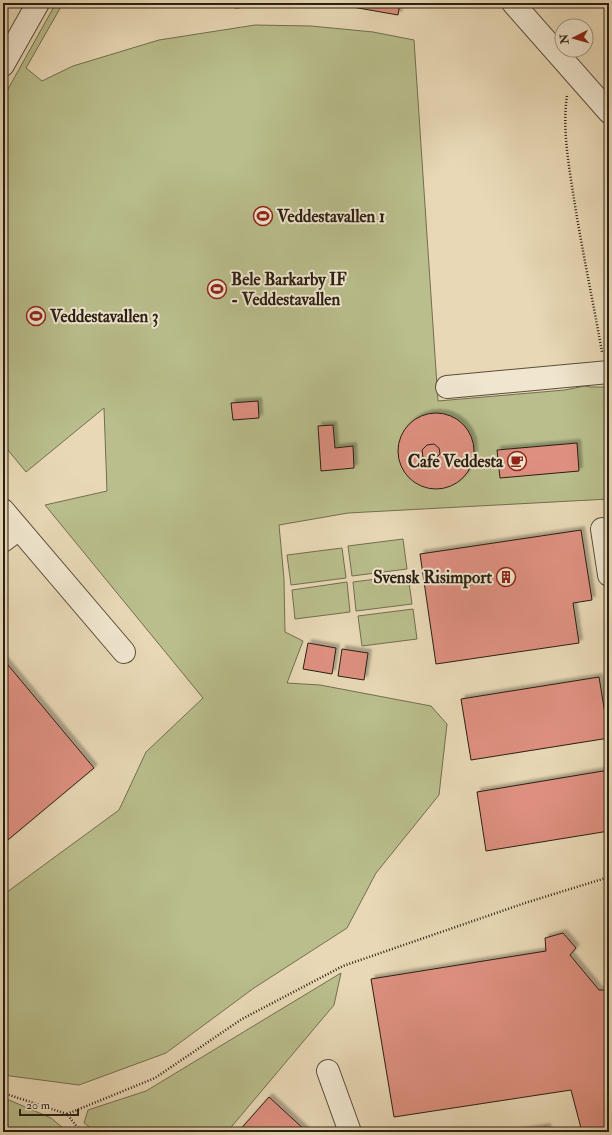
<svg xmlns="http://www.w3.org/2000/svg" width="612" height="1135" viewBox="0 0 612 1135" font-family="'IM FELL Double Pica',serif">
<defs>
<filter id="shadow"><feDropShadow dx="3.5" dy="-3.5" stdDeviation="1" flood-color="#0004"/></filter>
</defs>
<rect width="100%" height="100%" fill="#e8d8b5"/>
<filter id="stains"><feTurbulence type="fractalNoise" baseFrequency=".005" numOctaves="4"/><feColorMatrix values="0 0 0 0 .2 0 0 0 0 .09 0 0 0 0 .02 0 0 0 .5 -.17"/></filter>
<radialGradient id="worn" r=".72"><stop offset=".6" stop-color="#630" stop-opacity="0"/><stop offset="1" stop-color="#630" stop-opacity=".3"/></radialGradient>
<g fill="#b9be8c" stroke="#726e50">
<polygon points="56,3 63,3 26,68 42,81 73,66 159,40 255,25 311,26 373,32 414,40 438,401 565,390 585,386 590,387 609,387 609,499 348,513 279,525 284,579 285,632 303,641 287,683 320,685 431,706 447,724 439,795 376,873 347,928 254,988 166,1053 79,1085 3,1075 3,895 119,810 146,752 203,698 45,505 107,491 104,408 26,472 3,444 3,192 6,180 3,179 3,98"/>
<polygon points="403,539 407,569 352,576 348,546"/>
<polygon points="342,548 346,578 291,585 287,555"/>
<polygon points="408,575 412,604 356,611 353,582"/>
<polygon points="347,582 350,612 295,619 292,590"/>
<polygon points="413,609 417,639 362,646 358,616"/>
<polygon points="341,973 334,1005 227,1132 96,1132 84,1123 88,1110 146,1091"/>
<polygon points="3,1100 9,1100 51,1118 68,1132 3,1132"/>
</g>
<g fill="#de9080" stroke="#2a1f13" filter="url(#shadow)">
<polygon points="234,3 299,3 235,8"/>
<polygon points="342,3 400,3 398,15 341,5"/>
<polygon points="258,401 259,418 233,420 231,403"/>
<circle cx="436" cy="451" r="38"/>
<polygon points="333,425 335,448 353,446 354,468 321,471 318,426"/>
<polygon points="577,443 579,471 500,478 497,450"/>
<polygon points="434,444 439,448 440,454 435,459 429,461 423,457 422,450 427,445"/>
<polygon points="581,530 592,600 573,603 579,643 436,664 420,554"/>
<polygon points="308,643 336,648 332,674 303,669"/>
<polygon points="342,649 368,653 364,680 338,676"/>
<polygon points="3,659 94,768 3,844"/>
<polygon points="599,677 609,738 471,760 461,699"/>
<polygon points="609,770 609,831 486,851 477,792"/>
<polygon points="563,933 576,948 570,955 599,990 609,990 609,1132 582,1132 571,1090 394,1117 371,979 546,951 545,938"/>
<polygon points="269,1097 307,1132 238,1132"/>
<polygon points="547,1127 548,1132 517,1132"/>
</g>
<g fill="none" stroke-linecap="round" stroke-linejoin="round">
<g stroke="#5a4d3c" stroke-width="24">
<g id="minor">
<polyline points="513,3 609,112"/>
<polyline points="3,65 38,3"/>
<polyline points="447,387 609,372"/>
<polyline points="3,510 124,652"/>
<polyline points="602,529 609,575"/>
<polyline points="3,541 19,529"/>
<polyline points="328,1071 350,1132"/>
</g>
</g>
<g stroke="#2a1f13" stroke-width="2.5" stroke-dasharray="1 2" stroke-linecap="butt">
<path d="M567,96c-5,32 2,71 7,103 8,51 19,102 28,153"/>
<polyline points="3,1093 67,1114 81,1132"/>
<polyline points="67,1114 155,1078 242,1019 343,966 525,903 609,877"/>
</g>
<use href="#minor" stroke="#f0e6cf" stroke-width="22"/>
</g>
<defs>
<g id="stadium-ring" transform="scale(1)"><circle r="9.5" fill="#f0e6cf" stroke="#8f2418" stroke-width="1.5"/><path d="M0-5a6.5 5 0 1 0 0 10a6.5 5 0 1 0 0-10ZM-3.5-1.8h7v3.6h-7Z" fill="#8f2418"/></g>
<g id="cafe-ring" transform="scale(1)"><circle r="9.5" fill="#f0e6cf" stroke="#8f2418" stroke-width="1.5"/><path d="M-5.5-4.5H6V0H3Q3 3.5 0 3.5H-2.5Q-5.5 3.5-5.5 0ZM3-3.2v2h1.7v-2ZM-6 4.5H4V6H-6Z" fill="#8f2418"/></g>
<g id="building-ring" transform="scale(1)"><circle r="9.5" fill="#f0e6cf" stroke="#8f2418" stroke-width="1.5"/><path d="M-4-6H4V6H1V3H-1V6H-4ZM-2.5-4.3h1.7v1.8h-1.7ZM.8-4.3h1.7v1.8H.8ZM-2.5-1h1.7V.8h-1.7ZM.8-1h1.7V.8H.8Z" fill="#8f2418"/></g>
</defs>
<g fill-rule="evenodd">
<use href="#stadium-ring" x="263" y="216"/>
<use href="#stadium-ring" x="217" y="289"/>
<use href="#stadium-ring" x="36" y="316"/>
<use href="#cafe-ring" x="517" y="461"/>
<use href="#building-ring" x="506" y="577"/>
</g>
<g text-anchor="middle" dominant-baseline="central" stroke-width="4" stroke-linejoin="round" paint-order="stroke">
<g font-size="17" font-weight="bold" fill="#2a1f13" stroke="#f0e6cf" text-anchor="start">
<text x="277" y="216">Veddestavallen 1</text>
<text x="231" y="279">Bele Barkarby IF<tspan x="231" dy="20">- Veddestavallen</tspan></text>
<text x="50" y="316">Veddestavallen 3</text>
<text x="503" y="461" text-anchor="end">Cafe Veddesta</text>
<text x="492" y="577" text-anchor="end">Svensk Risimport</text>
</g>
</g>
<rect width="612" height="1135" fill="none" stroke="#e8d8b5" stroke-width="16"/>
<rect x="4" y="4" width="604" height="1127" fill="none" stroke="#2a1f13" stroke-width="2"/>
<rect x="8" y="8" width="596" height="1119" fill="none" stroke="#2a1f13"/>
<g transform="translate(574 38) rotate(264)"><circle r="19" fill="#f0e6cf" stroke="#a19684"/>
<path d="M0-3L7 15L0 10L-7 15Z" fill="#8f2418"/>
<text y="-6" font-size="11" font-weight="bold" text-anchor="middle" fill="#2a1f13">N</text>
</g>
<path d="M20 1109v6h58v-6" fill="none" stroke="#2a1f13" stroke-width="2"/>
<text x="26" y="1109" font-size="12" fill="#2a1f13" stroke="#f0e6cf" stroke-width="3" paint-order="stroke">20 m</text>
<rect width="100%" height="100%" filter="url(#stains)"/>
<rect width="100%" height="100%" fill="url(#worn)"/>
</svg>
